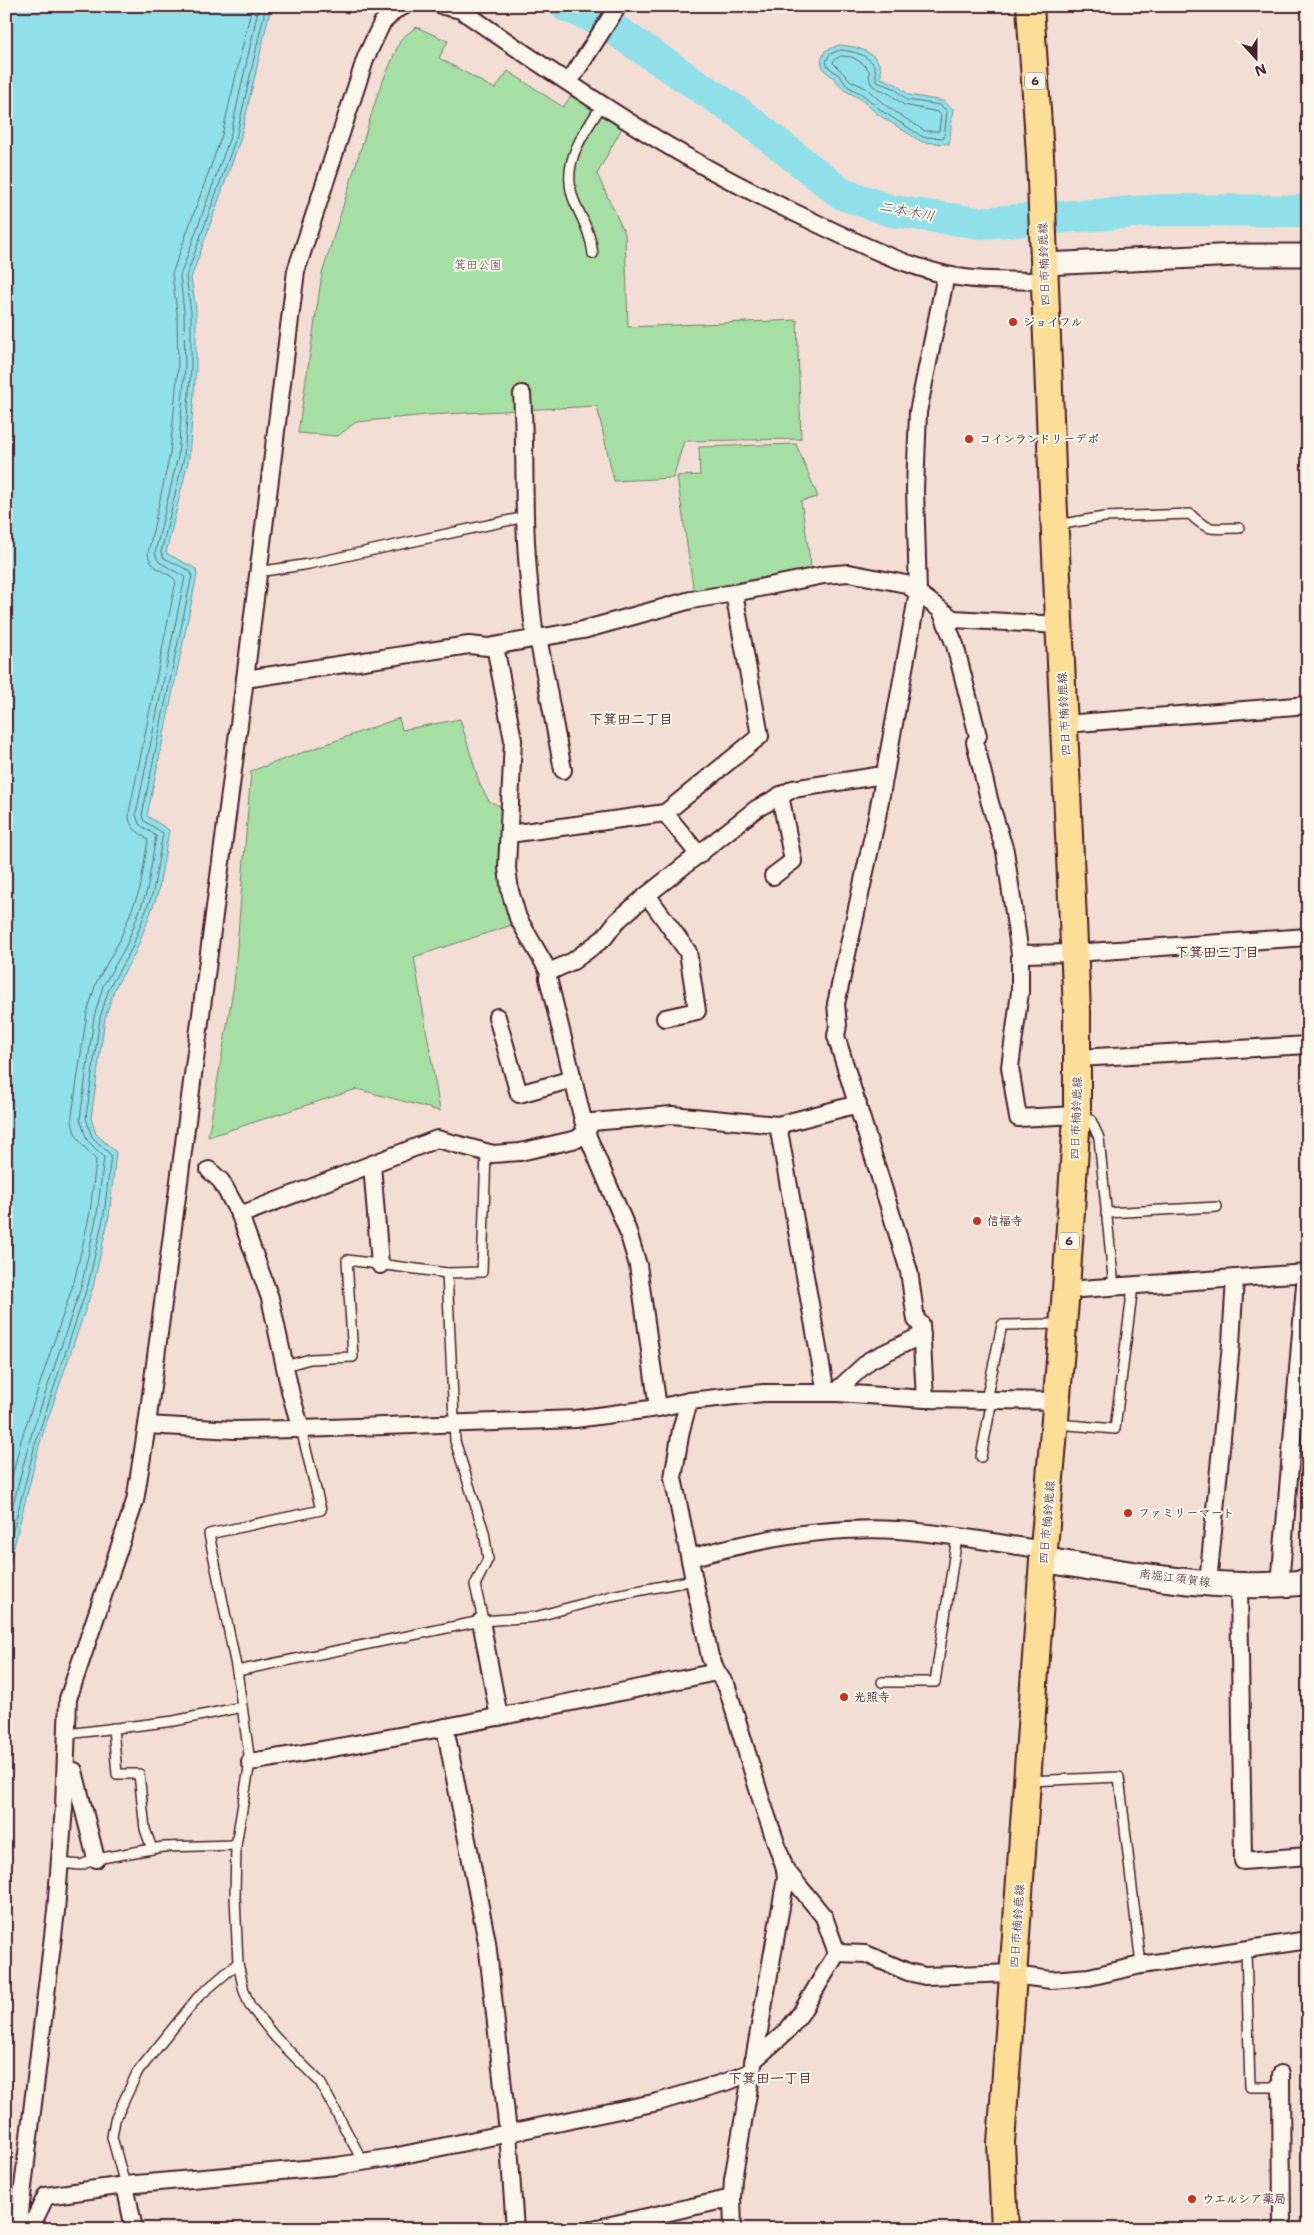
<svg xmlns="http://www.w3.org/2000/svg" width="1314" height="2235" viewBox="0 0 1314 2235" font-family="'Shantell Sans','Klee One',sans-serif">
<rect width="100%" height="100%" fill="#f2ded5"/>
<filter id="ink" filterUnits="userSpaceOnUse"><feTurbulence type="fractalNoise" baseFrequency=".02" numOctaves="2"/><feDisplacementMap in="SourceGraphic" scale="10" xChannelSelector="R" yChannelSelector="G"/><feConvolveMatrix kernelMatrix="1 2 1 2 8 2 1 2 1" color-interpolation-filters="sRGB"/></filter>
<g filter="url(#ink)">
<g fill="#a5dfa4" stroke="#787f68">
<polygon points="416,27 448,41 439,58 495,89 508,71 563,107 573,93 623,126 597,174 625,234 628,327 797,320 801,439 684,441 673,478 614,481 597,406 427,415 356,422 338,436 298,433 322,274 379,90 401,39"/>
<polygon points="796,444 818,497 801,501 812,573 694,593 677,476 700,475 699,447"/>
<polygon points="399,718 402,730 460,719 480,785 489,801 504,808 515,924 414,957 440,1111 357,1089 208,1137 234,984 251,771"/>
</g>
<g fill="#8fe0e8" stroke="#73939c">
<polygon points="6,6 271,6 240,140 191,278 196,310 196,368 189,457 166,553 196,569 197,575 147,816 169,830 158,893 136,951 114,990 105,1018 91,1118 96,1134 116,1152 109,1216 93,1287 40,1442 6,1578"/>
<path d="M839,45c14,1 35,5 41,21 1,3 1,9 1,12l15,6 13,11 34,6 10,8 -4,35 -27,-2 -43,-27 -20,-17 -15,-8 -9,-11 -11,-9 -3,-9 4,-10z"/>
</g>
<g fill="none" stroke-linecap="round" stroke-linejoin="round">
<g stroke="#666c77" stroke-width="1">
<path d="M840,50c12,1 32,5 35,19 2,5 0,8 2,13l17,6 13,12 33,5 7,6 -3,27 -21,-1 -41,-26 -20,-17 -15,-8 -8,-11 -11,-8 -2,-5 3,-7z"/>
<polygon points="841,56 852,57 862,63 869,70 870,81 873,86 890,94 904,105 938,112 941,115 939,131 925,131 886,106 866,88 851,81 833,63 834,60"/>
<path d="M6,1501l16,-64 52,-155 16,-69 6,-53c-12,-14 -25,-24 -24,-45l15,-102 9,-30 23,-41 21,-53 8,-49c-10,-9 -20,-12 -19,-27l47,-232c-9,-11 -26,-10 -28,-28l22,-99 8,-87 -1,-55 -5,-38 50,-139 30,-129"/>
<polyline points="6,1532 30,1439 82,1284 97,1214 104,1157 87,1140 80,1119 94,1017 103,986 126,946 147,891 156,836 139,824 136,814 185,577 159,562 155,553 178,456 185,367 184,312 180,276 230,137 259,6"/>
<polyline points="6,1558 36,1441 88,1285 104,1215 111,1155 92,1137 86,1118 100,1018 109,988 132,948 153,892 163,833 144,821 142,815 192,575 190,571 164,558 161,552 184,457 191,368 191,311 186,277 236,138 266,6"/>
</g>
<polyline stroke="#8fe0e8" stroke-width="32" points="566,6 600,20 739,113 842,194 892,211 980,223 1164,210 1308,211"/>
<g stroke="#4a1f2b" stroke-width="12">
<g id="service">
<path d="M593,254c-2,-20 -10,-33 -18,-51 -16,-38 7,-67 27,-98"/>
<path d="M1057,525l47,-8 86,-3c19,19 24,14 49,14"/>
<polyline points="258,572 309,564 525,517"/>
<polyline points="1079,1116 1091,1120 1099,1138 1114,1287"/>
<polyline points="1106,1213 1217,1207"/>
<polyline points="447,1273 455,1441 484,1532 488,1559 475,1585 483,1620"/>
<polyline points="285,1366 310,1359 353,1357 347,1260 447,1273 482,1272 486,1152"/>
<polyline points="986,1400 1002,1325 1062,1324"/>
<polyline points="1058,1424 1115,1429 1133,1286"/>
<polyline points="301,1429 321,1510 209,1534 237,1671 250,1762 236,1845 235,1897 238,1963 244,1991 250,2006 275,2037 320,2082 363,2162"/>
<polyline points="981,1457 992,1400"/>
<polyline points="237,1671 481,1621 535,1617 611,1596 694,1580"/>
<polyline points="882,1682 935,1682 957,1537"/>
<polyline points="113,1728 117,1774 139,1774 145,1829 152,1849"/>
<polyline points="67,1734 174,1721 242,1707"/>
<polyline points="1029,1781 1119,1777 1141,1965"/>
<polyline points="60,1863 81,1865 96,1859 163,1847 236,1845"/>
<polyline points="1246,1950 1250,2087 1281,2087"/>
<polyline points="125,2185 112,2137 115,2120 137,2073 198,1997 238,1963"/>
</g>
</g>
<g stroke="#4a1f2b" stroke-width="20">
<g id="minor">
<path d="M443,6l18,4c65,45 131,90 199,131 48,29 99,55 150,79 44,21 89,44 137,55 32,7 65,5 97,6"/>
<polyline points="569,82 618,6"/>
<path d="M522,394c3,41 2,81 3,122 1,41 5,82 10,122"/>
<polyline points="942,613 955,645 978,736"/>
<polyline points="538,637 563,770"/>
<polyline points="495,646 513,740 507,868 510,891 518,918 549,972 548,978 586,1132 627,1229 638,1265 658,1408"/>
<polyline points="245,679 469,645 488,647 583,630 691,600 734,593 824,575 849,573 906,584 953,619 1060,625"/>
<polyline points="1065,724 1308,705"/>
<polyline points="975,742 990,803 1005,851 1020,954 1020,992 1010,1067 1018,1118 1077,1115"/>
<polyline points="509,834 665,813"/>
<polyline points="699,855 665,813 760,736 734,593"/>
<polyline points="773,876 793,861 780,795"/>
<polyline points="647,895 688,952 697,1011 665,1018"/>
<polyline points="1020,954 1074,953 1308,937"/>
<polyline points="549,972 573,961 604,938 617,921 647,895 756,809 793,789 883,775"/>
<polyline points="497,1017 519,1094 573,1079"/>
<polyline points="1078,1058 1308,1045"/>
<polyline points="778,1125 826,1393"/>
<polyline points="372,1164 380,1265"/>
<polyline points="209,1170 221,1181 240,1215"/>
<polyline points="1066,1290 1308,1273"/>
<polyline points="834,1393 870,1360 922,1335"/>
<polyline points="925,1399 921,1324 916,1320 909,1271 836,1036 838,1025 836,1004 877,817 918,592 915,489 918,412 946,275"/>
<polyline points="689,1401 681,1430 673,1478 710,1657 717,1672 727,1687 761,1799 785,1869 824,1917 837,1953"/>
<polyline points="147,1425 234,1430 301,1429 575,1419 658,1408 689,1401 763,1393 838,1393 925,1399 1057,1401"/>
<polyline points="301,1429 291,1395 270,1298 240,1215 437,1139 493,1154 520,1152 577,1139 586,1132 592,1122 672,1115 778,1125 858,1104"/>
<path d="M690,1558c67,-19 137,-32 207,-28 49,3 99,13 147,20"/>
<polyline points="1208,1583 1231,1344 1235,1278"/>
<polyline points="1239,1585 1243,1861 1308,1856"/>
<polyline points="1280,1585 1306,1273"/>
<polyline points="481,1621 499,1717"/>
<polyline points="445,1727 487,1942 508,2132 515,2229"/>
<path d="M250,1762c156,-25 312,-58 467,-90"/>
<polyline points="66,1770 74,1771 96,1859"/>
<polyline points="837,1953 866,1954 908,1972 925,1976 1014,1973"/>
<polyline points="1014,1975 1051,1980 1089,1977 1141,1965 1308,1940"/>
<polyline points="753,2061 787,2031 801,2013 837,1953"/>
<polyline points="1281,2074 1282,2229"/>
<polyline points="125,2185 134,2229"/>
<polyline points="732,2198 733,2179 786,1878 785,1869"/>
<polyline points="18,2229 56,1911 64,1807 68,1699 135,1501 147,1425 245,679 296,271 366,57 382,23 395,10 404,6"/>
<polyline points="30,2229 46,2196 125,2185 337,2166 393,2157 658,2102 729,2081 751,2072"/>
<polyline points="593,2229 732,2198 733,2229"/>
</g>
</g>
<g stroke="#4a1f2b" stroke-width="25">
<polyline id="tertiary" points="1044,264 1238,255 1308,255"/>
</g>
<g stroke="#4a1f2b" stroke-width="28">
<path id="secondary" d="M1043,1560c87,13 176,33 265,22"/>
</g>
<g stroke="#4a1f2b" stroke-width="30">
<polyline id="primary" points="1005,2229 1001,2143 1043,1560 1066,1290 1077,1115 1077,1011 1073,921 1052,469 1040,155 1030,6"/>
</g>
<use href="#service" stroke="#fbf7ec" stroke-width="9"/>
<use href="#minor" stroke="#fbf7ec" stroke-width="16"/>
<use href="#tertiary" stroke="#fbf7ec" stroke-width="21"/>
<use href="#secondary" stroke="#fbf7ec" stroke-width="24"/>
<use href="#primary" stroke="#fcde96" stroke-width="26"/>
</g>
</g>
<g fill="#c8321e" stroke="#fbf7ec" stroke-width="2">
<circle cx="1013" cy="322" r="5"/>
<circle cx="969" cy="439" r="5"/>
<circle cx="977" cy="1221" r="5"/>
<circle cx="1128" cy="1513" r="5"/>
<circle cx="844" cy="1697" r="5"/>
<circle cx="1192" cy="2199" r="5"/>
</g>
<g text-anchor="middle" dominant-baseline="central" stroke-width="4" stroke-linejoin="round" paint-order="stroke">
<g fill="#fbf7ec" stroke="#7f6065" stroke-width="1">
<rect x="1025" y="72.5" width="20" height="17" rx="4"/>
<rect x="1059" y="1232.5" width="20" height="17" rx="4"/>
</g>
<g font-size="11" font-weight="bold" fill="#4a1f2b">
<text x="1035" y="81">6</text>
<text x="1069" y="1241">6</text>
</g>
<g font-size="12" fill="#4a1f2b" stroke="#fbf7ec">
<text transform="translate(1044 264) rotate(-92)">四日市楠鈴鹿線</text>
<text transform="translate(1064 714) rotate(-93)">四日市楠鈴鹿線</text>
<text transform="translate(1076 1118) rotate(-88)">四日市楠鈴鹿線</text>
<text transform="translate(1047 1522) rotate(-85)">四日市楠鈴鹿線</text>
<text transform="translate(1175 1578) rotate(7)">南堀江須賀線</text>
<text transform="translate(1017 1926) rotate(-86)">四日市楠鈴鹿線</text>
</g>
<g font-size="12" fill="#614f49" stroke="#fbf7ec">
<text x="478" y="265">箕田公園</text>
</g>
<g font-size="12" font-weight="bold" fill="#4a1f2b" stroke="#fbf7ec" text-anchor="start">
<text x="1023" y="322">ジョイフル</text>
<text x="979" y="439">コインランドリーデポ</text>
<text x="987" y="1221">信福寺</text>
<text x="1138" y="1513">ファミリーマート</text>
<text x="854" y="1697">光照寺</text>
<text x="1202" y="2199">ウエルシア薬局</text>
</g>
<g font-size="14" font-style="italic" fill="#5b4f5a" stroke="#fbf7ec">
<text transform="translate(907 211) rotate(11)">二本木川</text>
</g>
<g font-size="14" font-weight="bold" fill="#4a1f2b" stroke="#fbf7ec">
<text x="631" y="719">下箕田二丁目</text>
<text x="1217" y="952">下箕田三丁目</text>
<text x="770" y="2078">下箕田一丁目</text>
</g>
</g>
<rect width="1314" height="2235" fill="none" stroke="#fbf7ec" stroke-width="25"/>
<rect x="12" y="12" width="1289" height="2210" fill="none" stroke="#4a1f2b" stroke-width="2" filter="url(#ink)"/>
<g transform="translate(1256 58) rotate(159)" stroke="#fbf7ec" stroke-width="4" paint-order="stroke">
<path d="M0-4L9 19L0 12L-9 19Z" fill="#4a1f2b"/>
<text y="-8" font-size="14" font-weight="bold" text-anchor="middle" fill="#4a1f2b">N</text>
</g>
</svg>
